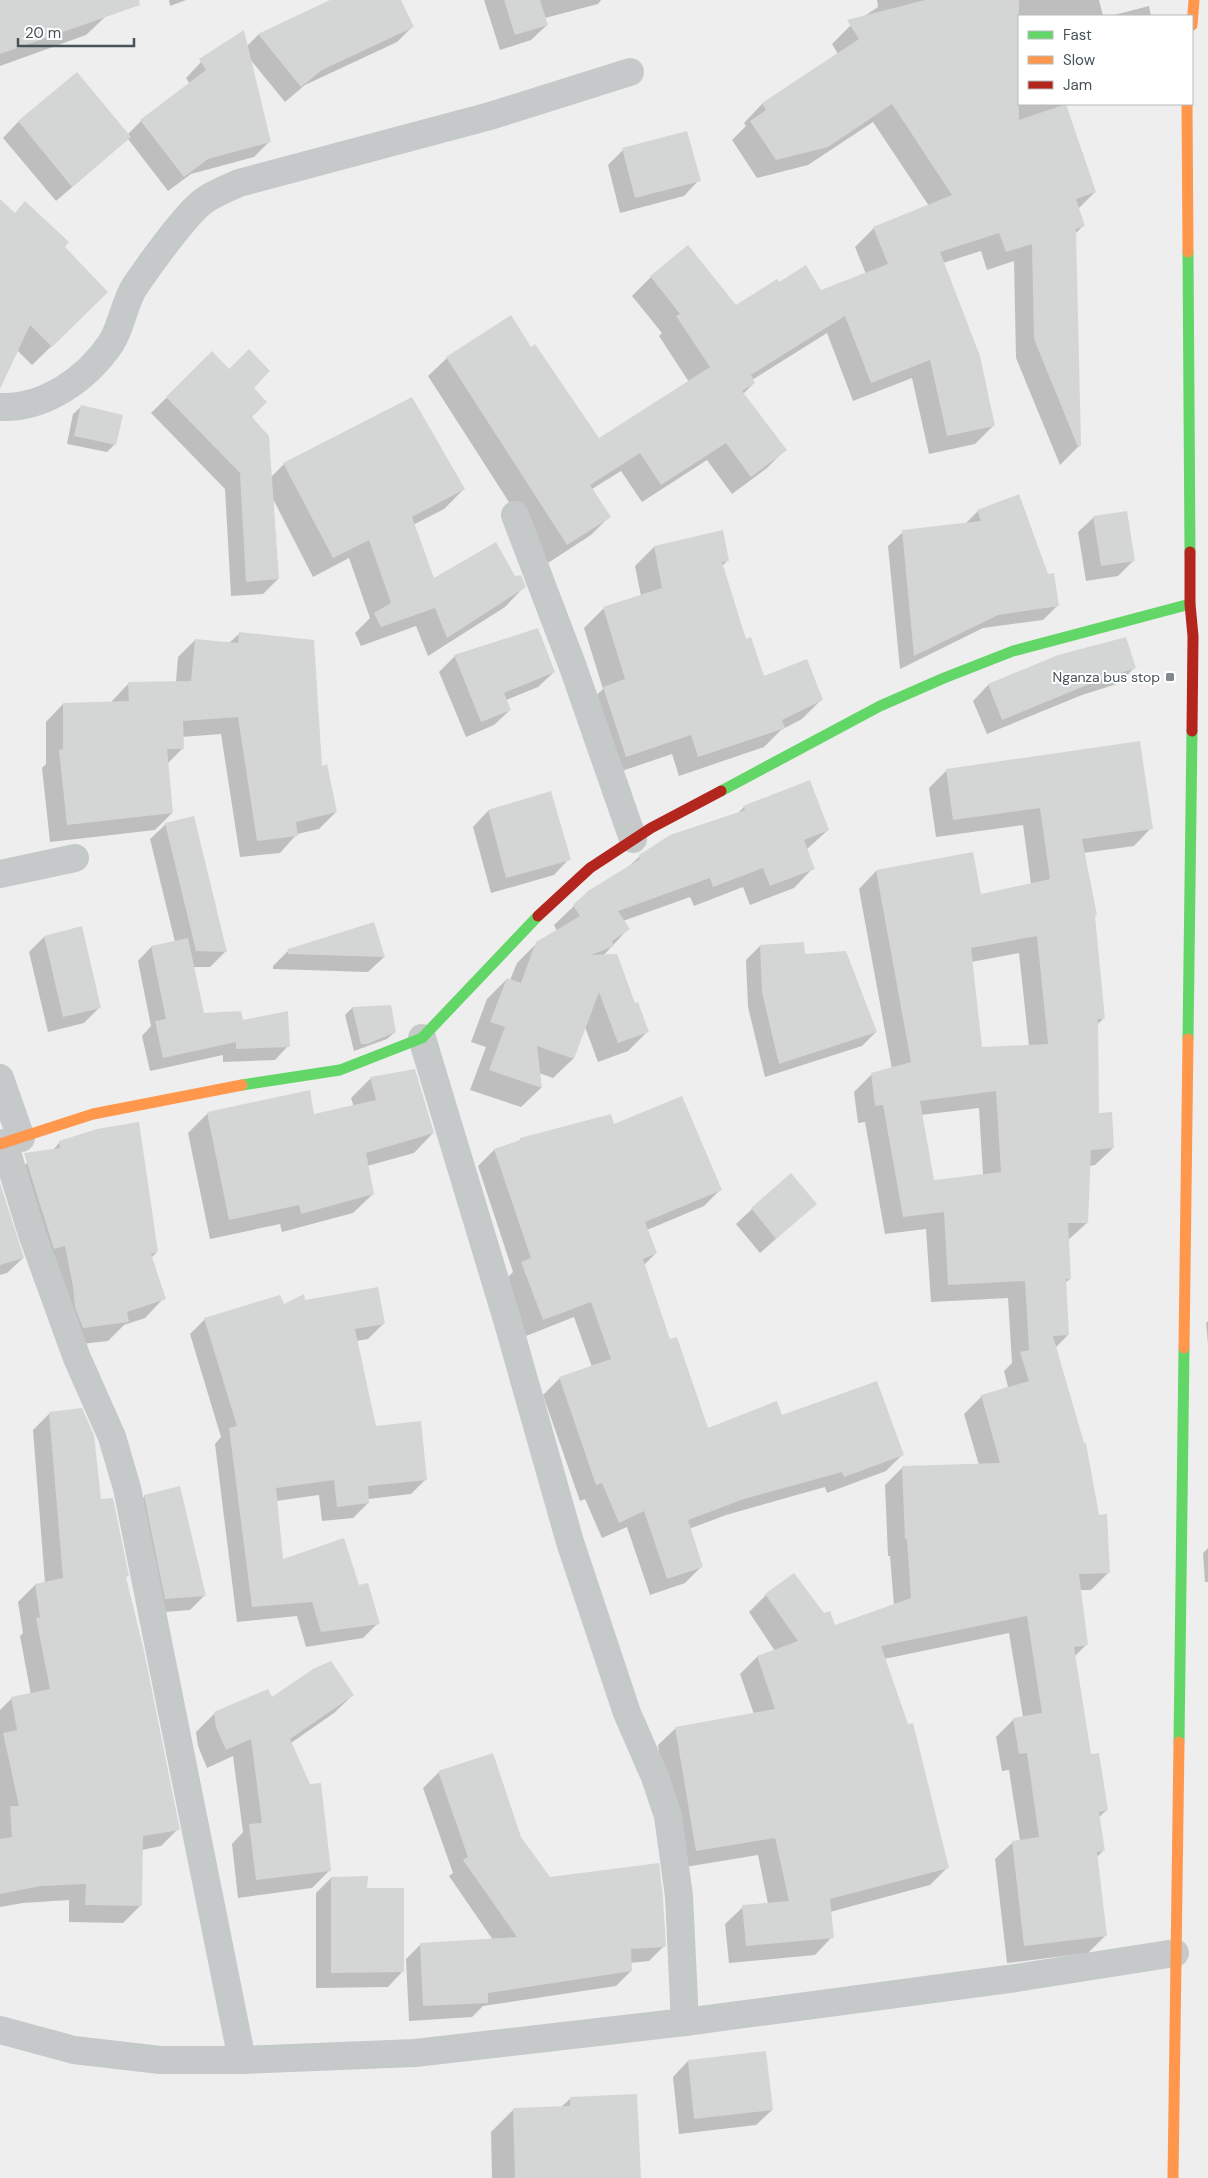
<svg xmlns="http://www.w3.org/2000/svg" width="1208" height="2178" viewBox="0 0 1208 2178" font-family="'DM Sans',sans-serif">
<rect width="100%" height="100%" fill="#eee"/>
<g fill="#0003" fill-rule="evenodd">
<polygon points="0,0 100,0 106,16 86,35 0,66"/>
<polygon points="169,0 186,0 170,6"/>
<polygon points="333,0 400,0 412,27 397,42 305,85 285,102 249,58 270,141 254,157 191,174 168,191 128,139 56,201 3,138 18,122 77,74 127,135 141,121 190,84 186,78 201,62 246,47 258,35"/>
<polygon points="484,0 601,0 598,4 545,18 547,25 531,40 500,50"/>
<polygon points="877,0 1099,0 1103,16 1019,16 1019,104 1065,104 1095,192 1078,209 1083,226 1075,234 1079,446 1060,465 1016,358 1014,261 987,270 981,251 943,263 994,425 975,444 929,454 912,378 853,401 827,333 752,380 754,383 743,394 785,450 767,468 732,494 707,460 642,502 621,471 592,489 609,517 591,535 548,563 428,376 447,358 531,349 598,440 689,382 659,336 662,333 632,296 651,277 688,247 736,306 778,284 821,292 866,274 855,247 874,228 929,206 873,122 808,165 757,178 732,140 746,126 744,123 762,104 838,54 832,44 851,25 878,7"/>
<polygon points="1149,6 1151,16 1110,16"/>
<polygon points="623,150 699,180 684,196 620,213 608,165"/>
<polygon points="0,200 14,214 63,247 88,311 32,365 17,350 0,386"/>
<polygon points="212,353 229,370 252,388 250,418 271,477 284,464 464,489 444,509 413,525 433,580 515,577 524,587 505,607 428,656 416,626 361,646 355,633 370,618 349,558 313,577 273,499 278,579 263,594 231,596 225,489 151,413"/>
<polygon points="81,407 115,444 107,452 67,444 73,414"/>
<polygon points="978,511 1058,605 1043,620 983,628 900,669 888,546 903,532 964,525"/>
<polygon points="1094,517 1133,561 1118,576 1086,581 1078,532"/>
<polygon points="654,547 728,560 722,566 746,640 763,678 821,700 802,719 781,730 764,747 679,776 672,754 607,776 584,707 603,689 584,628 603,609 641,596 635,566"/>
<polygon points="239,634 321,767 336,812 319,829 297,834 280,853 240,857 221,734 182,737 183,748 167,764 172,813 155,830 50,842 42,768 46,764 46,722 63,704 112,703 112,701 129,683 176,682 178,657 195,640 229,643"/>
<polygon points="455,656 554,672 538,687 506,700 510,710 494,725 466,737 439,672"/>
<polygon points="1059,656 1135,667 1120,683 1082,695 987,734 973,701 988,685"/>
<path d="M947,770l204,58 -17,18 -51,7 10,64 11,101 -8,8 2,88 15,34 -18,17 -6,1 -2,57 -19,17 2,39 -5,4 3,52 -13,13 54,224 -18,18h-11l7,54 -13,13 16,98 17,55 -9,8 5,33 -7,7 9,78 -17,17 -81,10 -12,-104 18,-17 7,-1 -11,-71 -7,1 -6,-34 18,-18 9,-2 -14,-84 -125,26 64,208 -18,18 -100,27 2,25 -17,18 -86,8 -4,-39 18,-17 25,-3 -10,-49 -79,13 -21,-123 18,-17 78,-14 -14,-40 17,-17 18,-6 -26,-39 17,-17 68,32 60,-21 -4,-50h-2l-3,-71 18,-18 76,-2 -15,-51 18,-18 26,-9 -4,-16 8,-8 -4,-65 -77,4 -5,-73 -41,5 -20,-112 -7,1 -4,-31 18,-18 20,-5 -33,-180 17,-18 104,24 51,-11 -8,-59 -87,12 -7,-49zM1019,953l10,93 -48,2 -10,-86zM979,1108l4,67 -50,7 -12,-67z"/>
<polygon points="550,793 569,859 554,875 491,893 473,827 488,811"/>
<polygon points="744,807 828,830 806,850 813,868 794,888 750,905 743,887 694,906 690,897 623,921 628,929 603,956 634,1005 648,1031 628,1051 598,1062 585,1027 573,1059 553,1078 539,1073 541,1088 521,1107 470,1090 486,1047 471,1042 487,999 507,979 510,980 517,963 537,943 557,931 554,925 574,906 627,868 640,856 736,815"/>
<polygon points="166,824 225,952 210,967 193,967 203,1014 242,1021 288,1046 275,1060 223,1062 223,1055 150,1071 142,1036 151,1026 138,961 151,947 175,942 150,839"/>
<polygon points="373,924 384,957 368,972 273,969 273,966 289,950"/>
<polygon points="44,937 100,1007 84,1023 48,1032 29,952"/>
<polygon points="760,946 804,956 876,1032 862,1046 765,1077 748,1007 746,960"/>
<polygon points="390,1006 395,1032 387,1039 354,1051 345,1015 352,1008"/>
<polygon points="371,1078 433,1133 414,1153 367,1166 373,1194 353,1213 282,1232 280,1224 210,1239 188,1133 207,1114 313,1116 354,1107 351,1098"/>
<polygon points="613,1126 720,1190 704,1206 647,1230 656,1253 644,1265 669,1341 707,1430 782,1416 902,1455 886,1471 827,1493 825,1487 726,1515 689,1529 702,1566 685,1583 650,1595 627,1527 602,1538 585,1499 580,1501 543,1395 560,1378 592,1367 574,1317 526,1336 505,1280 513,1272 478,1166 494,1150 518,1142"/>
<polygon points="60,1142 157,1252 151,1258 164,1298 145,1318 124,1325 108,1341 63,1346 18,1172 37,1153 52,1151"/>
<polygon points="0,1189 23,1258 7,1273 0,1275"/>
<polygon points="815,1204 760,1253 736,1224 752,1209"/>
<polygon points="304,1302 383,1324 368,1339 356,1341 375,1428 426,1479 411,1494 368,1499 368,1503 353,1518 322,1521 319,1495 276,1501 282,1560 359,1587 378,1623 363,1638 306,1647 297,1616 237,1622 215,1444 221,1437 190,1334 205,1319"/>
<polygon points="1208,1321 1208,1344 1206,1323"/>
<polygon points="50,1413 100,1500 125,1578 178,1829 161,1846 142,1850 140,1906 123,1923 69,1922 69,1900 23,1903 0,1907 0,1710 11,1699 31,1695 20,1636 23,1633 18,1602 35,1585 45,1583 33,1430"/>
<polygon points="145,1496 204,1596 190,1610 152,1613 131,1511"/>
<polygon points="1208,1548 1208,1632 1208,1582 1205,1582 1203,1553"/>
<polygon points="353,1695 334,1713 291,1743 330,1870 312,1888 238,1898 232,1844 243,1832 233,1756 207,1768 198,1746 196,1732 215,1713 271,1699"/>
<polygon points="492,1754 520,1838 549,1879 664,1946 649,1961 630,1963 631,1971 616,1986 483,2006 472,2017 409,2021 406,1959 421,1944 493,1940 449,1876 453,1873 423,1788 438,1773"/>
<polygon points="331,1878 366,1889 403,1971 388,1987 316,1988 316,1893"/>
<polygon points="688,2061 772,2110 756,2125 679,2134 673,2077"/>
<polygon points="571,2098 640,2178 492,2178 491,2132 514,2109 561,2107"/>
</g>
<g fill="#d4d6d6" fill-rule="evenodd">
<polygon points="0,0 139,0 140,5 0,54"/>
<polygon points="330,0 401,0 414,27 322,70 301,87 258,34"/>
<polygon points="504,0 540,0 548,25 515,35"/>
<polygon points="925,0 1019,0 1019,120 1066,104 1096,192 1076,199 1085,226 1076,229 1081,446 1078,447 1034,339 1032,244 1006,252 999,233 940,252 980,356 995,426 947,436 930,360 871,383 845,316 751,375 755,383 742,391 787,450 751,477 726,443 661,485 640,453 590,485 611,517 567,545 446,357 511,315 531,347 535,344 599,438 710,367 676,316 680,314 650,276 688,245 736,305 777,279 779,282 806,265 821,290 888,264 873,227 952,195 892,104 828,147 776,160 750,121 766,110 762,103 859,39 847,20"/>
<polygon points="244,30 271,142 208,159 184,177 140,120 206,70 199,59"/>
<polygon points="77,72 131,137 72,187 18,121"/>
<polygon points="687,131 701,181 635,198 622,148"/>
<polygon points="0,199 15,213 25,201 69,242 65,247 108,292 52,347 30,325 0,389"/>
<polygon points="249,349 270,371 254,388 267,402 252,417 269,436 279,579 246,582 240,473 166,397 212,351 229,369"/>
<polygon points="412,397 465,489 412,517 434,578 496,542 515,576 521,575 526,587 447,638 435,608 381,627 374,613 391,603 369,540 333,558 283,463"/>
<polygon points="81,405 123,415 116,445 74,436"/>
<polygon points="1019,494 1048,574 1054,573 1059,606 998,615 914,656 902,530 981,521 977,510"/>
<polygon points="1127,511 1135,561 1101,566 1093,516"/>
<polygon points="723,530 729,561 722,562 746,639 751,637 764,676 807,659 823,700 782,720 785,728 698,757 691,735 626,757 603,687 625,679 603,607 662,588 654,546"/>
<polygon points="538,628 555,672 504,693 511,710 481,722 454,655"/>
<polygon points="239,632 314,640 322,766 327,764 337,812 296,822 298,836 257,841 238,717 183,721 184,749 167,749 173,813 67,825 59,750 63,749 63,703 129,701 128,682 191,681 195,639 238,643"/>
<polygon points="1126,637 1136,668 1099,680 1002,720 988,684 1058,655"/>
<path d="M1140,741l13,88 -71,10 15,76 -2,1 10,103h-7l1,94 13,-1 2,36 -23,2 -3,73h-20l3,56h-5l3,56 -16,1 31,107h2l13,72 8,-1 3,59 -31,1 9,71 -14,2 17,107 8,-1 9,57 -9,2 6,39 -8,1 10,84 -83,10 -12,-105 27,-4 -12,-84 -8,1 -6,-36 29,-5 -15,-97 -146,30 27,78 5,-1 36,145 -119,31 4,39 -88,8 -4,-41 47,-4 -14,-63 -79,13 -21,-124 100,-18 -18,-53 41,-15 -33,-47 29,-21 30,40 6,-2 5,14 76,-27 -4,-59h-2l-3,-73 98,-3 -19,-68 48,-14 -9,-29 9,-2 -4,-69 -77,4 -4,-73 -41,5 -20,-112 -8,1 -4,-33 40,-11 -35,-192 97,-18 8,42 69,-15 -10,-71 -87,12 -7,-51zM1037,936l11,108 -66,3 -11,-99zM996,1091l5,81 -67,8 -14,-79z"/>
<polygon points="810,780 829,830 804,840 815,869 770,886 763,868 713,887 710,878 618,911 630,929 612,941 614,946 591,955 617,954 635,1003 638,1002 649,1032 618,1043 599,992 574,1059 537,1046 542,1088 489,1070 505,1027 490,1022 507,978 521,983 536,942 580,916 573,905 588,891 640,859 639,855 670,835 745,810 743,806"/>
<polygon points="551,791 571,860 506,878 488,810"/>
<polygon points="194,816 227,952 196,951 165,823"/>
<polygon points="374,922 385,957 288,954 288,949"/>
<polygon points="82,926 101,1008 63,1017 44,936"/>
<polygon points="188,938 204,1013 241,1011 243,1020 288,1011 290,1047 236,1049 236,1042 163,1058 155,1021 166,1019 151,946"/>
<polygon points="804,942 805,954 846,951 877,1032 779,1064 762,992 760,945"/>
<polygon points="391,1005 396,1032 367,1044 361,1044 352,1007"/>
<polygon points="415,1069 434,1133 366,1153 374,1194 301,1214 299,1205 229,1220 207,1112 310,1090 314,1114 376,1100 370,1077"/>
<polygon points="682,1096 722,1190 645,1222 657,1253 643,1259 670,1339 677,1337 708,1428 777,1401 782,1415 877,1381 904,1455 844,1477 842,1472 744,1499 688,1520 703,1567 667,1579 644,1511 619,1523 602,1483 596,1485 559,1377 611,1359 591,1302 543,1320 521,1262 531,1258 494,1149 520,1140 520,1138 611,1114 614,1124"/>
<polygon points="139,1122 158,1252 151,1254 166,1299 127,1312 129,1322 83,1328 75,1307 73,1286 65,1246 54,1249 24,1153 60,1148 59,1141 97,1129"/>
<polygon points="791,1173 817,1204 776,1239 751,1208"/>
<polygon points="0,1183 24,1258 0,1265"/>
<polygon points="378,1287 385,1324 355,1329 376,1426 421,1421 427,1480 368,1486 369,1503 337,1507 334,1480 276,1488 283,1559 344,1538 359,1585 368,1583 380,1624 321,1632 312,1602 252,1607 229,1428 237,1426 204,1318 280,1295 284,1304 304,1294 305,1300"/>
<polygon points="82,1408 94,1435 101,1499 113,1498 129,1576 126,1577 144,1651 180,1830 143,1836 142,1906 85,1905 86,1884 41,1886 0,1894 0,1839 12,1837 10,1806 19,1806 3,1733 17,1730 11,1697 50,1689 36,1618 40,1617 35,1584 63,1578 49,1412"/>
<polygon points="180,1486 206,1596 165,1599 144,1495"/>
<polygon points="331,1661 354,1695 290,1739 310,1784 321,1783 331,1871 256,1880 249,1824 262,1823 251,1739 226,1750 216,1727 214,1712 268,1689 272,1697 313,1669"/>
<polygon points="493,1753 521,1837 550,1877 659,1863 663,1897 666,1947 631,1949 632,1971 488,1993 488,2003 423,2006 420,1943 517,1937 463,1860 468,1857 438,1771"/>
<polygon points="368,1876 367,1888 404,1888 404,1972 331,1973 331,1877"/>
<polygon points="766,2051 773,2110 694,2119 688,2060"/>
<polygon points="637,2094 641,2178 515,2178 513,2108 570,2106 570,2097"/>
</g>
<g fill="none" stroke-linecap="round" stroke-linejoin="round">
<g stroke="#c5c9c9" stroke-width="28">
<path d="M0,407c44,2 87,-28 111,-64 11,-17 13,-40 24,-57 13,-19 52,-74 70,-86 10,-7 23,-12 34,-17l251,-67 140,-44"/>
<polyline points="515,515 573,667 633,839"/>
<polyline points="0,874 75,858"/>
<polyline points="422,1038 508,1323 570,1542 627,1713 655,1777 668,1816 679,1896 685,2022"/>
<polyline points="0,1078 21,1138"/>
<polyline points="4,1143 32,1234 77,1358 112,1437 127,1488 242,2060"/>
<polyline points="0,2030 74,2050 160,2060 242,2060 415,2053 685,2022 1016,1978 1175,1953"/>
</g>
<g stroke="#63d668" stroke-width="11">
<polyline points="1188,252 1190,552"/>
<polyline points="721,791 880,706 944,678 1013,651 1190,604"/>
<polyline points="1188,1039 1192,731"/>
<polyline points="242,1085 340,1070 422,1038 538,916"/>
<polyline points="1179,1742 1184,1348"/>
</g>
<g stroke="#ff974d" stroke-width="11">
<polyline points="1192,25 1194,0"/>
<polyline points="1187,104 1188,252"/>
<polyline points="0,1144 93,1114 242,1085"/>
<polyline points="1184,1348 1188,1039"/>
<polyline points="1173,2178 1179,1742"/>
</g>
<g stroke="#b3261e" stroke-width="11">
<polyline points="1190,552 1190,604 1193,636 1192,731"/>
<polyline points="538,916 590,868 651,828 721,791"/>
</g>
</g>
<rect fill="#81898d" stroke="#fff" stroke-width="2" x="1165" y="672" width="10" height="10" rx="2.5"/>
<g text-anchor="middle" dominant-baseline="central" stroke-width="4" stroke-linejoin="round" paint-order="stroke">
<g font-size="14" fill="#465359" stroke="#fff" text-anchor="end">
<text x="1160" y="677">Nganza bus stop</text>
</g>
</g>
<rect x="1018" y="15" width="175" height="90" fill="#ffffff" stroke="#b5babd"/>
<rect x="1028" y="31" width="25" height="8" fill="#63d668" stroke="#b5babd"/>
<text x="1063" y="40" font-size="15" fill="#465359">Fast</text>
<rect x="1028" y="56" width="25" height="8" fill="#ff974d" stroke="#b5babd"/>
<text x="1063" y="65" font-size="15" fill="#465359">Slow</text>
<rect x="1028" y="81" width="25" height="8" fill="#b3261e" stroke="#b5babd"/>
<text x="1063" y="90" font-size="15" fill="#465359">Jam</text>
<path d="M18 38v8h116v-8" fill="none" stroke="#465359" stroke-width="2.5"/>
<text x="25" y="38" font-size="15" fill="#465359" stroke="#ffffff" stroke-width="4" paint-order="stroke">20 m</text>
</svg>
